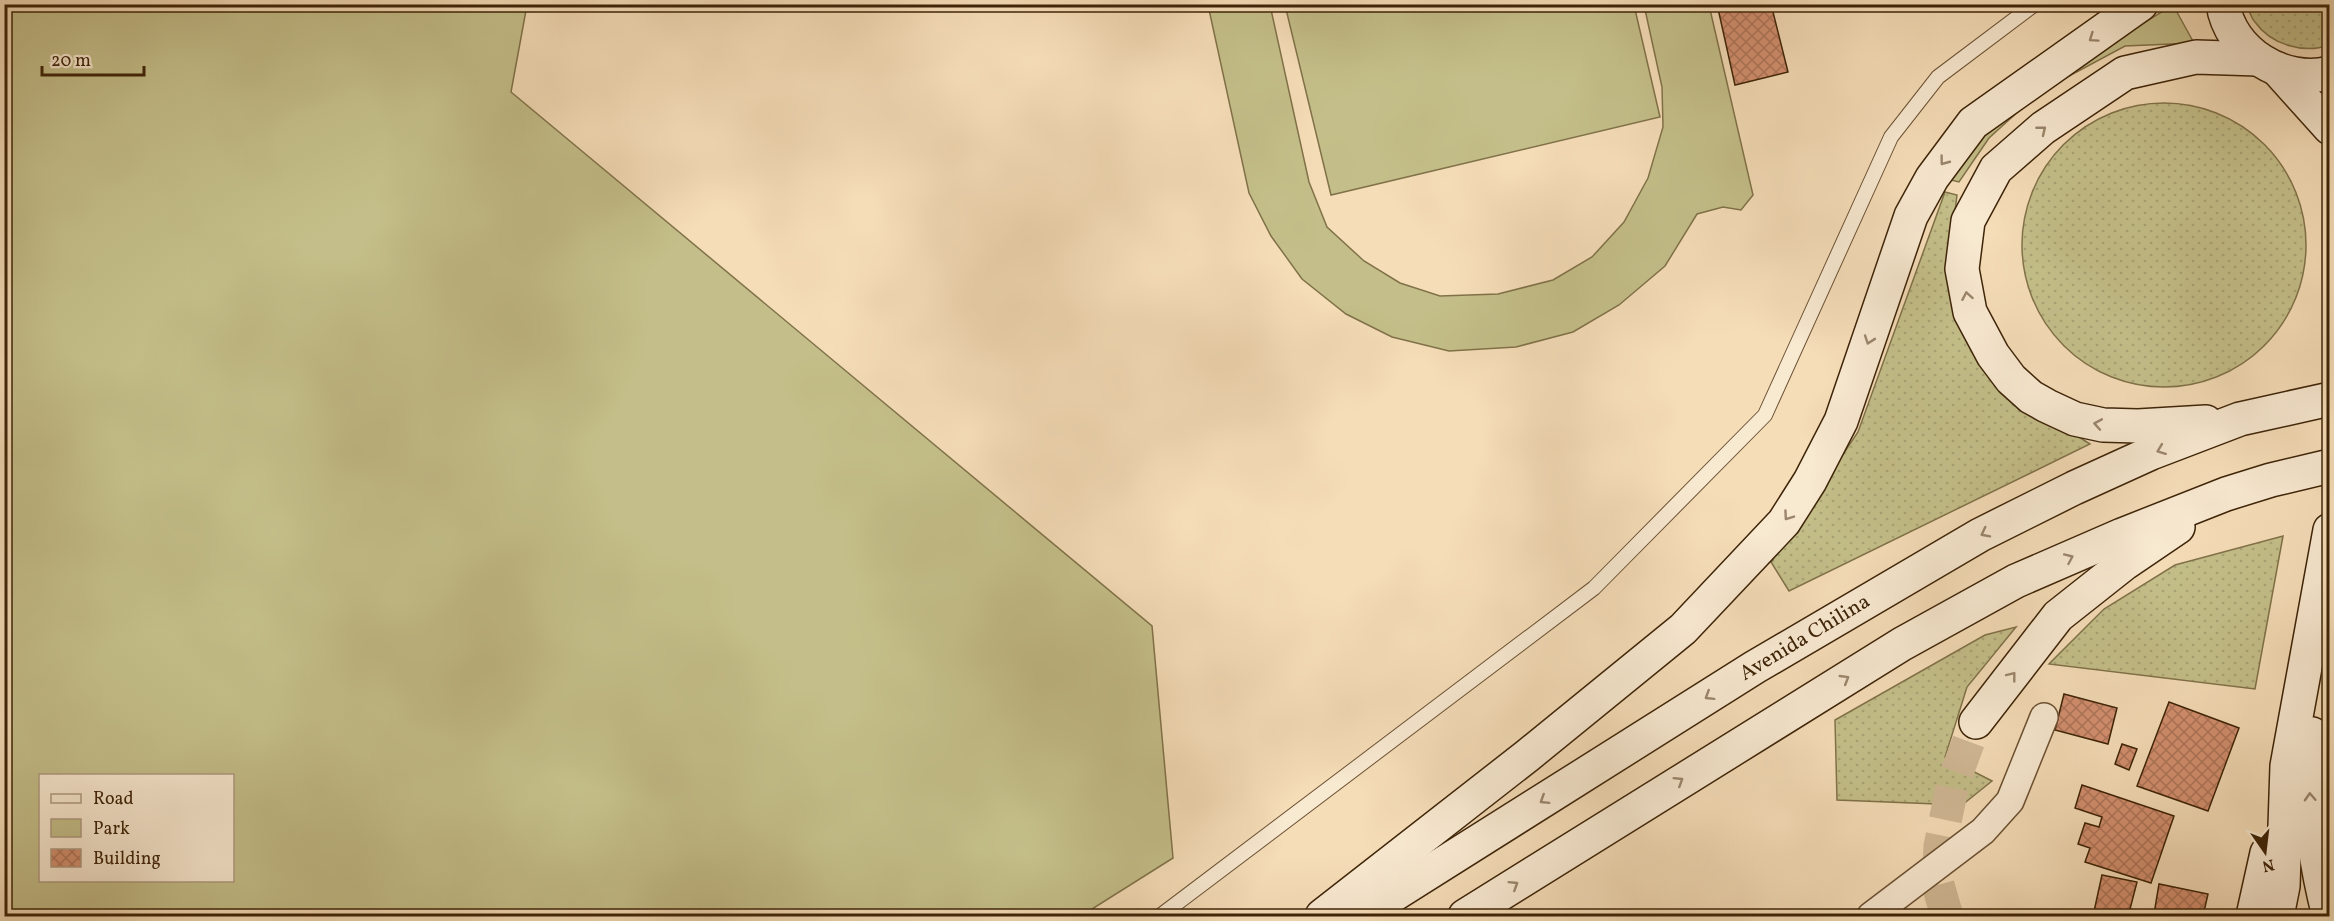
<svg xmlns="http://www.w3.org/2000/svg" width="2334" height="921" viewBox="0 0 2334 921" font-family="Vollkorn,serif">
<defs>
<pattern id="garden-dots" width="8" height="8" patternUnits="userSpaceOnUse" patternTransform="scale(1.5)"><rect width="8" height="8" fill="#c4bf8a"/><path d="M2 2h.1M6 6h.1" fill="none" stroke="#a9a476" stroke-width="1.8" stroke-linecap="round"/></pattern>
<pattern id="building-cross-hatch" width="8" height="8" patternUnits="userSpaceOnUse" patternTransform="scale(1.5)"><rect width="8" height="8" fill="#d39070"/><path d="M0 0l8 8M0 8l8-8" fill="none" stroke="#ad755a"/></pattern>
</defs>
<rect width="100%" height="100%" fill="#f5ddb8"/>
<filter id="stains"><feTurbulence type="fractalNoise" baseFrequency=".00333" numOctaves="4"/><feColorMatrix values="0 0 0 0 .2 0 0 0 0 .09 0 0 0 0 .02 0 0 0 .5 -.17"/></filter>
<radialGradient id="worn" r=".72"><stop offset=".6" stop-color="#630" stop-opacity="0"/><stop offset="1" stop-color="#630" stop-opacity=".3"/></radialGradient>
<g fill="#c4bf8a" stroke="#817249" stroke-width="1.5" fill-rule="evenodd">
<path d="M5,4l522,1 -16,87 641,534 21,232 -92,58h-1076zM40,776h192v104h-192z"/>
<polygon points="1208,5 1270,5 1309,182 1327,227 1364,261 1400,283 1440,296 1498,294 1553,280 1592,257 1624,222 1648,178 1663,127 1662,87 1644,5 1709,5 1753,195 1741,210 1723,207 1697,214 1665,266 1619,305 1573,332 1516,347 1449,351 1392,337 1346,314 1302,279 1271,236 1249,193"/>
<polygon points="1285,5 1634,5 1660,117 1331,195"/>
<polygon points="2173,5 2194,43 2125,46 2041,91 1989,138 1959,182 1951,180 1983,133 2035,89"/>
</g>
<g fill="url(#garden-dots)" stroke="#817249" stroke-width="1.5">
<path d="M2247,5h82v40c-25,9 -58,0 -74,-23 -4,-4 -6,-12 -8,-17z"/>
<circle cx="2164" cy="245" r="142"/>
<polygon points="1945,192 1957,195 1948,267 2011,394 2090,444 1789,591 1771,562 1858,432"/>
<polygon points="2283,536 2255,689 2049,664 2104,609 2175,565"/>
<polygon points="2016,627 1967,687 1945,757 1992,781 1962,805 1837,800 1835,720 1985,635"/>
</g>
<g fill="url(#building-cross-hatch)" stroke="#3e2408" stroke-width="1.5">
<polygon points="1717,4 1771,4 1788,72 1735,85"/>
<polygon points="2064,694 2117,708 2108,744 2055,730"/>
<polygon points="2169,702 2239,728 2208,811 2137,786"/>
<polygon points="2122,744 2137,749 2129,770 2115,764"/>
<polygon points="2082,785 2174,816 2151,883 2085,862 2090,848 2078,844 2085,823 2099,827 2102,817 2075,808"/>
<polygon points="2102,875 2137,882 2130,909 2154,914 2159,884 2208,894 2203,916 2093,916"/>
</g>
<g fill="none" stroke-linecap="round" stroke-linejoin="round">
<polyline stroke="#d0b895" stroke-width="33" stroke-dasharray="33 16" stroke-linecap="butt" points="1947,916 1938,885 1940,846 1953,783 1976,722"/>
<g stroke="#6c5234" stroke-width="16">
<polyline id="lane" points="1160,916 1594,588 1765,415 1891,137 1938,77 2035,4"/>
</g>
<g stroke="#6c5234" stroke-width="30">
<polyline id="street" points="1871,916 1983,831 2010,801 2044,717"/>
</g>
<g stroke="#3e2408" stroke-width="36">
<g id="secondary">
<path d="M2223,4c7,48 61,81 107,69"/>
<polyline points="2277,69 2330,128"/>
<polyline points="2206,422 2138,426 2103,425 2075,419 2047,406 2031,397 2011,379 1993,355 1970,312 1962,269 1968,221 1996,169 2043,128 2125,73 2196,57 2258,59"/>
<polyline points="1976,722 2058,616 2125,563 2178,527"/>
<path d="M2312,734c-7,61 2,123 17,182"/>
<polyline points="1322,916 1527,756 1683,629 1784,522 1810,481 1841,421 1911,216 1932,178 1973,123 2141,4"/>
<polyline points="1360,916 1755,667 1980,535 2074,488 2151,453 2240,419 2330,399"/>
<polyline points="1465,916 1902,644 2016,581 2122,535 2226,494 2271,480 2330,466"/>
<polyline points="2253,916 2267,853"/>
<polyline points="2277,916 2283,886 2287,766 2330,530"/>
</g>
</g>
<use href="#lane" stroke="#f8e9d1" stroke-width="14"/>
<use href="#street" stroke="#f8e9d1" stroke-width="27"/>
<use href="#secondary" stroke="#f8e9d1" stroke-width="33"/>
</g>
<defs><path id="oneway-chevron" d="M-2-3.5L2.5 0L-2 3.5" fill="none" stroke-width="1.6" stroke-linecap="round" stroke-linejoin="round" transform="scale(1.5)"/></defs>
<g stroke="#9b866c">
<use href="#oneway-chevron" transform="translate(2093 38) rotate(145)"/>
<use href="#oneway-chevron" transform="translate(2042 130) rotate(-39)"/>
<use href="#oneway-chevron" transform="translate(1944 161) rotate(127)"/>
<use href="#oneway-chevron" transform="translate(1967 296) rotate(-100)"/>
<use href="#oneway-chevron" transform="translate(1869 340) rotate(109)"/>
<use href="#oneway-chevron" transform="translate(2098 424) rotate(-170)"/>
<use href="#oneway-chevron" transform="translate(2161 450) rotate(159)"/>
<use href="#oneway-chevron" transform="translate(1788 516) rotate(125)"/>
<use href="#oneway-chevron" transform="translate(1985 533) rotate(153)"/>
<use href="#oneway-chevron" transform="translate(2069 558) rotate(-24)"/>
<use href="#oneway-chevron" transform="translate(2012 676) rotate(-52)"/>
<use href="#oneway-chevron" transform="translate(1845 679) rotate(-31)"/>
<use href="#oneway-chevron" transform="translate(1709 696) rotate(148)"/>
<use href="#oneway-chevron" transform="translate(1679 781) rotate(-32)"/>
<use href="#oneway-chevron" transform="translate(2310 797) rotate(-93)"/>
<use href="#oneway-chevron" transform="translate(1544 800) rotate(148)"/>
<use href="#oneway-chevron" transform="translate(1514 885) rotate(-32)"/>
</g>
<g text-anchor="middle" dominant-baseline="central" stroke-width="4.5" stroke-linejoin="round" paint-order="stroke">
<g font-size="21" fill="#3e2408" stroke="#f8e9d1">
<text transform="translate(1805 638) rotate(-31)">Avenida Chilina</text>
</g>
</g>
<rect width="2334" height="921" fill="none" stroke="#f5ddb8" stroke-width="24"/>
<rect x="6" y="6" width="2322" height="909" fill="none" stroke="#3e2408" stroke-width="3"/>
<rect x="12" y="12" width="2310" height="897" fill="none" stroke="#3e2408" stroke-width="1.5"/>
<rect x="39" y="774" width="195" height="108" fill="#f8e9d1" stroke="#ae9a81" stroke-width="1.5"/>
<rect x="51" y="794" width="30" height="9" fill="#f8e9d1" stroke="#ae9a81" stroke-width="1.5"/>
<text x="93" y="804" font-size="18" fill="#3e2408">Road</text>
<rect x="51" y="819" width="30" height="18" fill="#c4bf8a" stroke="#ae9a81" stroke-width="1.5"/>
<text x="93" y="834" font-size="18" fill="#3e2408">Park</text>
<rect x="51" y="849" width="30" height="18" fill="url(#building-cross-hatch)" stroke="#ae9a81" stroke-width="1.5"/>
<text x="93" y="864" font-size="18" fill="#3e2408">Building</text>
<g transform="translate(2265 852) rotate(166)" stroke="#f8e9d1" stroke-width="4.5" paint-order="stroke">
<path d="M0-4.5L10 22L0 15L-10 22Z" fill="#3e2408"/>
<text y="-9" font-size="16" font-weight="bold" text-anchor="middle" fill="#3e2408">N</text>
</g>
<path d="M42 66v9h102v-9" fill="none" stroke="#3e2408" stroke-width="3"/>
<text x="51" y="66" font-size="18" fill="#3e2408" stroke="#f8e9d1" stroke-width="4.5" paint-order="stroke">20 m</text>
<rect width="100%" height="100%" filter="url(#stains)"/>
<rect width="100%" height="100%" fill="url(#worn)"/>
</svg>
